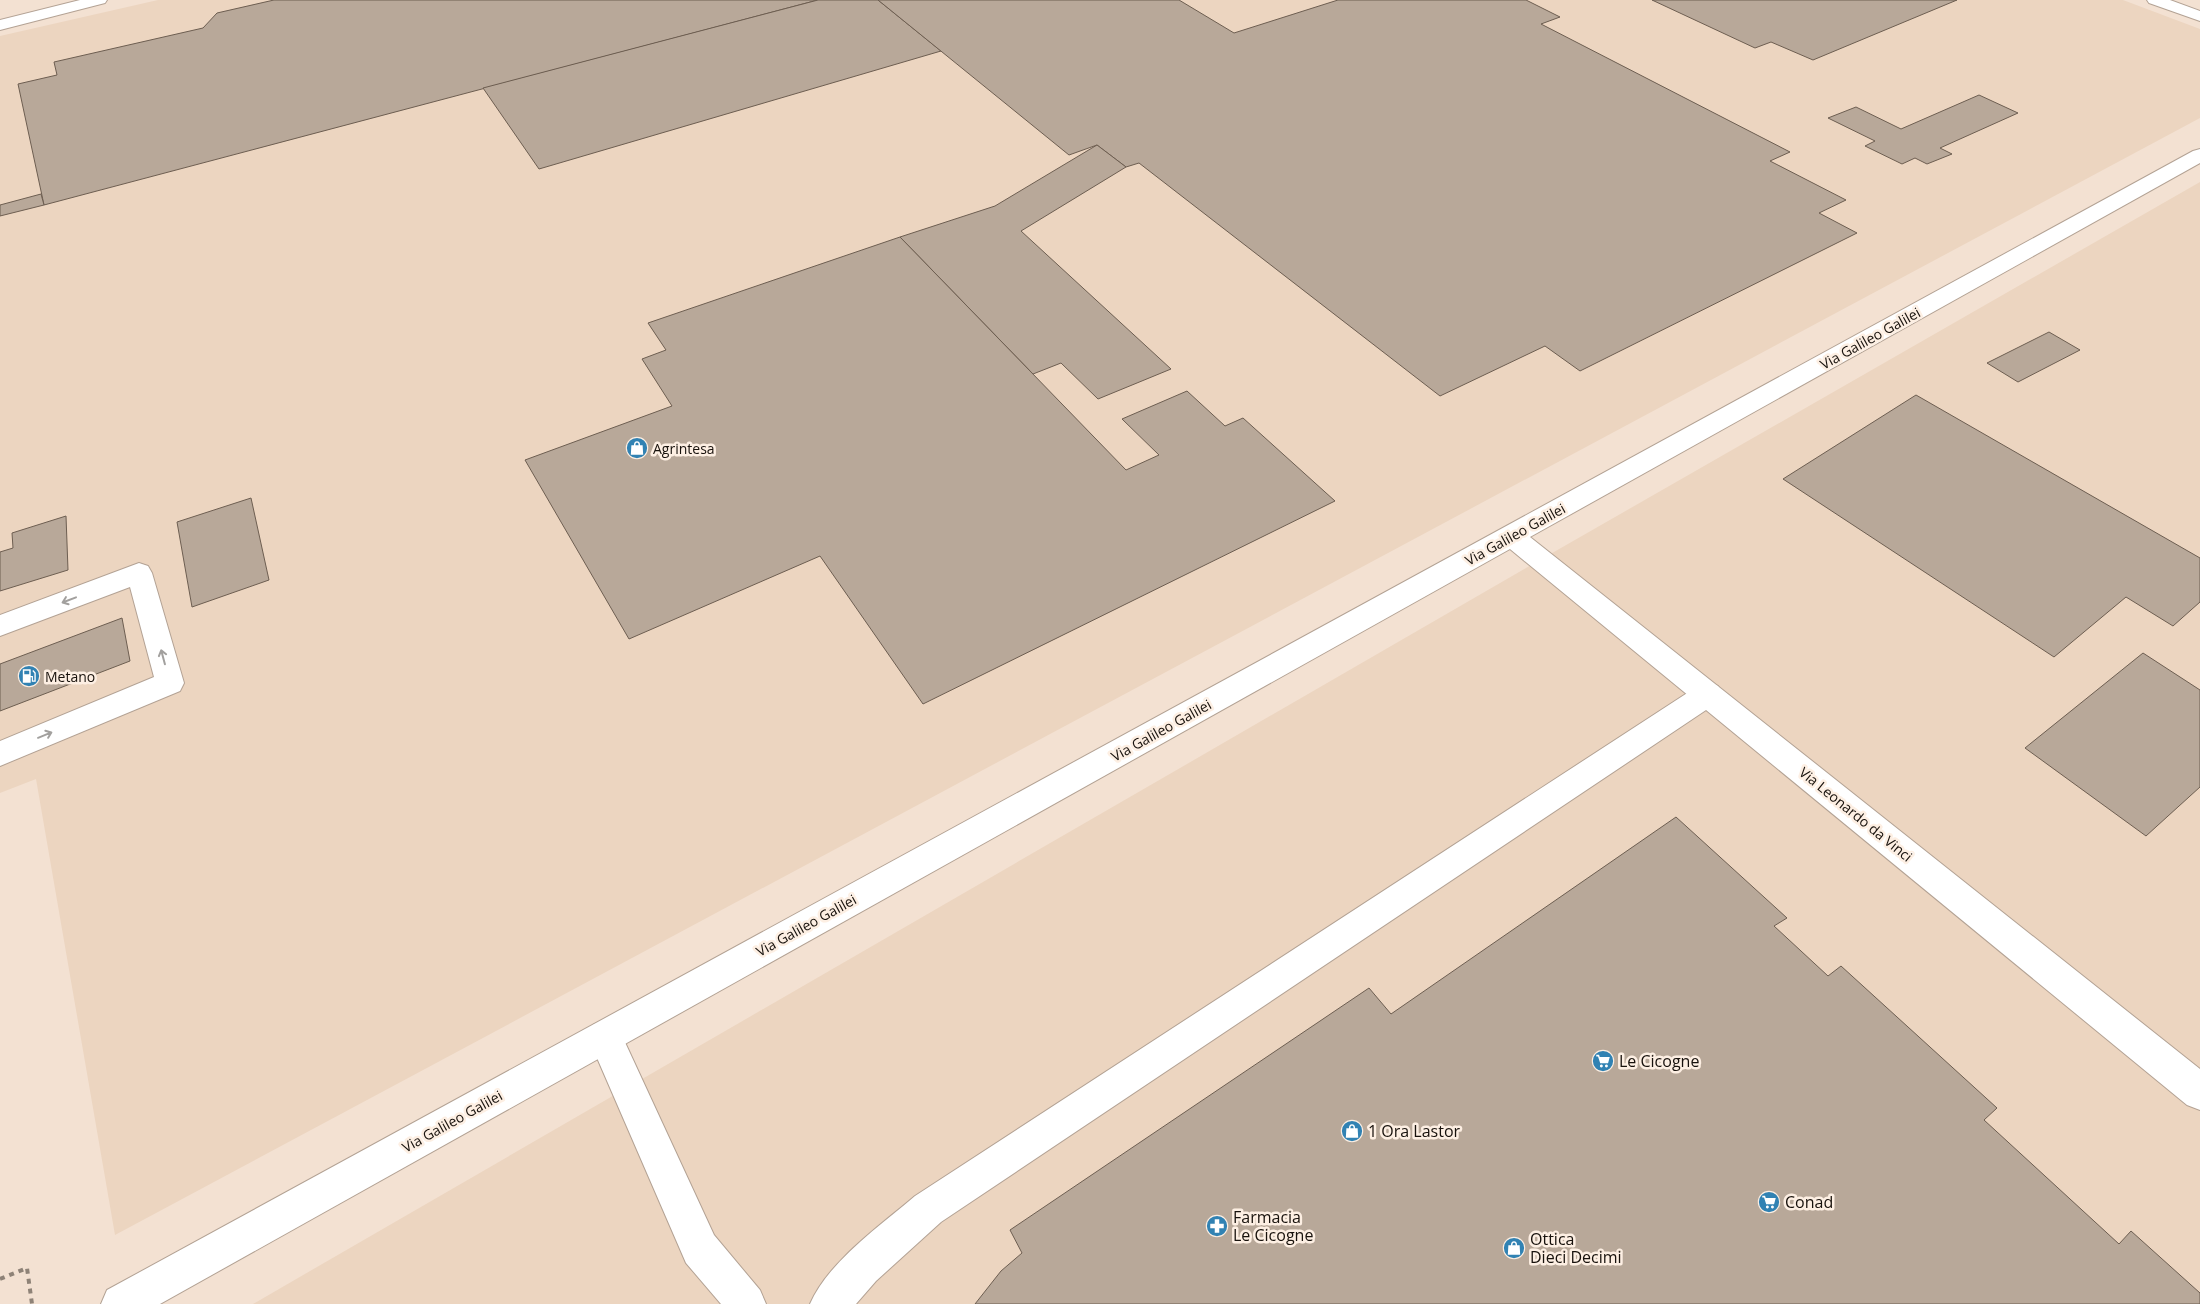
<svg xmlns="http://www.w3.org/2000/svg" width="2200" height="1304" viewBox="0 0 2200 1304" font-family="'Open Sans',sans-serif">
<rect width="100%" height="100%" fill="#f3e1d2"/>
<g fill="#ecd5c0">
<polygon points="158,0 2123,0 2200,29 2200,118 115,1235 36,779 0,793 0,36"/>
<polygon points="2200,182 2200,1304 253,1304 1526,568"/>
</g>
<g fill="#b8a899" stroke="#6d5e51">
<polygon points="274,0 818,0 44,205 18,84 57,75 54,62 203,28 217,13"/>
<polygon points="818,0 878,0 941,51 539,169 483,88"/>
<polygon points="878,0 1179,0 1234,33 1338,0 1526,0 1560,17 1541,24 1790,152 1770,161 1846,200 1819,213 1857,233 1580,371 1545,346 1440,396 1139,163 1126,167 1097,145 1069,155"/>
<polygon points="1652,0 1957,0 1813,60 1771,42 1755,48"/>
<polygon points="1979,95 2018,113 1940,148 1952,154 1927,164 1915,158 1902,164 1865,146 1875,141 1828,118 1856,107 1901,129"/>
<polygon points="1097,145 1126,167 1021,231 1171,369 1098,399 1061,363 1033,374 900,237 995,206"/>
<polygon points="41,194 44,205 0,216 0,205"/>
<polygon points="900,237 1126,470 1159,455 1122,419 1187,391 1225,426 1243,418 1335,501 923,704 820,556 629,639 525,460 672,406 642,359 666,350 648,323"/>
<polygon points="2049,332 2080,350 2018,382 1987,363"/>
<polygon points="1916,395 2200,558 2200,602 2173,626 2126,597 2054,657 1783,479"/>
<polygon points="251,498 269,580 192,607 177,522"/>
<polygon points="66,516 68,570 0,591 0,552 13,548 12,533"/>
<polygon points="122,618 130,661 0,711 0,664"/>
<polygon points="2143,653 2200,690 2200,787 2146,836 2025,748"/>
<polygon points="1676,817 1787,918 1774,926 1828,976 1841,966 1997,1108 1984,1120 2119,1244 2131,1231 2200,1293 2200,1304 975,1304 1001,1271 1022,1253 1010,1230 1369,988 1391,1014"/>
</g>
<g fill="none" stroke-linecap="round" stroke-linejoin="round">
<g stroke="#b3a294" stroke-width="2">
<g id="lane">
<polygon points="139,563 148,566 152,573 184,683 180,691 0,766 0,741 154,677 130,587 0,636 0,615"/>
<path d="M1708,683l10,3 4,8 -4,8 -777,520 -65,59 -20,23h-46c18,-42 70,-78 105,-108l783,-510z"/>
<polygon points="605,1020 617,1025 714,1235 760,1290 766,1304 721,1304 686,1263 588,1037 593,1025"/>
</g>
</g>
<g stroke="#b3a294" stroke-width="2">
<g id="street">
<polygon points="80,0 107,0 105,3 0,30 0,20"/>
<polygon points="2147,0 2170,0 2200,11 2200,21 2149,3"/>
<polygon points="2200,149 2200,163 1530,537 2200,1069 2200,1110 2187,1105 1510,549 160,1304 101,1304 107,1290 2193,151"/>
</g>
</g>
<polyline stroke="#8e8277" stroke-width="4" stroke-dasharray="5 5" stroke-linecap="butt" points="0,1279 27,1268 32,1304"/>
<use href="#lane" fill="#fff" fill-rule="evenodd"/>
<use href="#street" fill="#fff" fill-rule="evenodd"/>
</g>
<defs><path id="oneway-shaft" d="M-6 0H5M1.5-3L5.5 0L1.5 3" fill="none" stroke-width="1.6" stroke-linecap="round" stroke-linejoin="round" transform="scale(1.25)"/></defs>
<g stroke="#a2a09e">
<use href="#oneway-shaft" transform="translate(69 600) rotate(159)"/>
<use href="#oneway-shaft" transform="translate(163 657) rotate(-105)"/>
<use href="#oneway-shaft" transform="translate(45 735) rotate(-22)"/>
</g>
<defs>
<g id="shop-disc" transform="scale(1.125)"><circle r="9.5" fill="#3182b3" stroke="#fdefe3"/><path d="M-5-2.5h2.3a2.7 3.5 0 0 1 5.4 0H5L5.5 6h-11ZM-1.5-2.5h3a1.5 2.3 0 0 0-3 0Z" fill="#fff"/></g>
<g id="fuel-disc" transform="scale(1.125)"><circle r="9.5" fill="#3182b3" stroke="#fdefe3"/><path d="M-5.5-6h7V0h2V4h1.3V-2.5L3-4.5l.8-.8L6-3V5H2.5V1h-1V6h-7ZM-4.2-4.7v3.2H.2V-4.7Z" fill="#fff"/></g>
<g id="supermarket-disc" transform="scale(1.125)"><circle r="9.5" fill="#3182b3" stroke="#fdefe3"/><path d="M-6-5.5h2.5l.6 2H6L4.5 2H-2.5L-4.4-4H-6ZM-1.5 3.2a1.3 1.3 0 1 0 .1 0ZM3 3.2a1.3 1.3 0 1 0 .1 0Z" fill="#fff"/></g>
<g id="pharmacy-disc" transform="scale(1.125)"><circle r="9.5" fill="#3182b3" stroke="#fdefe3"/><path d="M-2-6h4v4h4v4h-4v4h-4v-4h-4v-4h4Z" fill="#fff"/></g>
</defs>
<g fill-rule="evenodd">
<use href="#shop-disc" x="637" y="448"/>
<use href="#fuel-disc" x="29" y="676"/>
<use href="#supermarket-disc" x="1603" y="1061"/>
<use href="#shop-disc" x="1352" y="1131"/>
<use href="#supermarket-disc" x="1769" y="1202"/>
<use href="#pharmacy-disc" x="1217" y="1226"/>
<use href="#shop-disc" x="1514" y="1248"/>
</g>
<g text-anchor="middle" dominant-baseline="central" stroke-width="5" stroke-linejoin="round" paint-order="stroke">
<g font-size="14" fill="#17110c" stroke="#fdefe3">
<text transform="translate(1870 338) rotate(-29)">Via Galileo Galilei</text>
<text transform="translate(1515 534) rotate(-29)">Via Galileo Galilei</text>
<text transform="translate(1161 730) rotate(-29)">Via Galileo Galilei</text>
<text transform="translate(1856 814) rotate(39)">Via Leonardo da Vinci</text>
<text transform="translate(806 925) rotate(-29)">Via Galileo Galilei</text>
<text transform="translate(452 1121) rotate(-29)">Via Galileo Galilei</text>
</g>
<g font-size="14" fill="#17110c" stroke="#fdefe3" text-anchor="start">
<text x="653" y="448">Agrintesa</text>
<text x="45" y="676">Metano</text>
</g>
<g font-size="16" fill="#17110c" stroke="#fdefe3" text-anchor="start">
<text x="1619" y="1061">Le Cicogne</text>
<text x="1368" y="1131">1 Ora Lastor</text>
<text x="1785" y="1202">Conad</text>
<text x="1233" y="1217">Farmacia<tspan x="1233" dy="18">Le Cicogne</tspan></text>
<text x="1530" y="1239">Ottica<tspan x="1530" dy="18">Dieci Decimi</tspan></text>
</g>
</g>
</svg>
